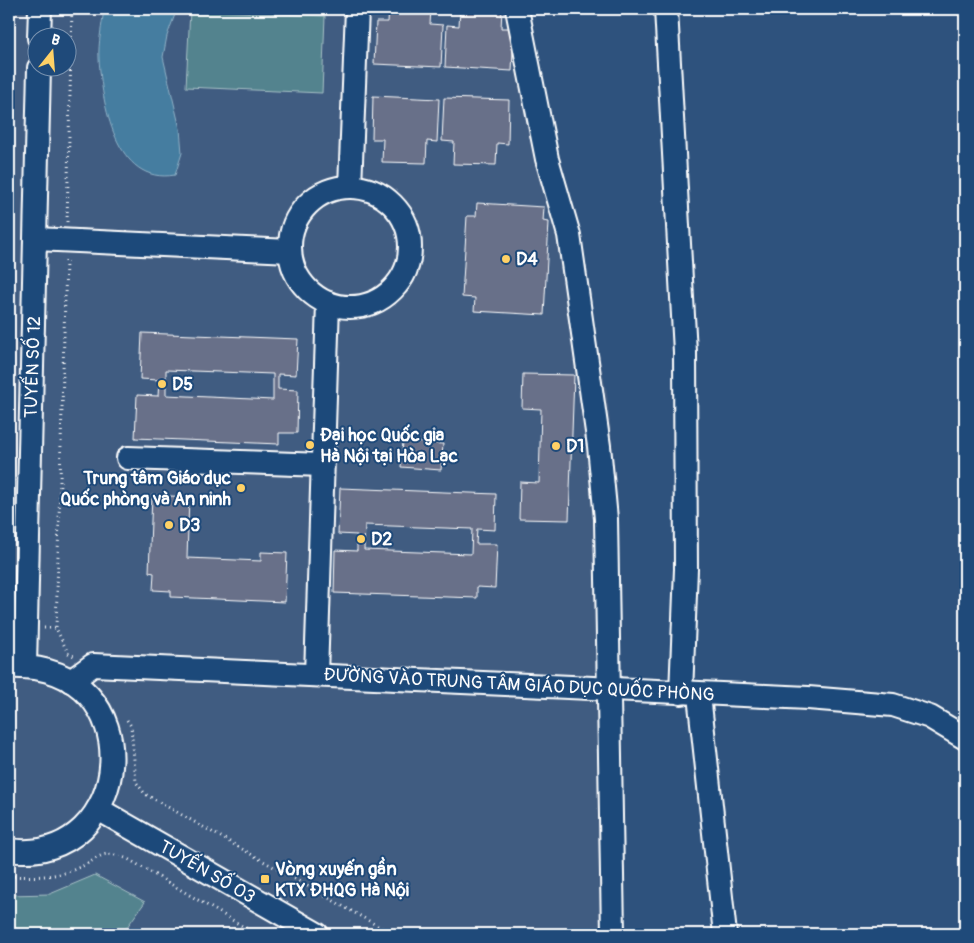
<svg xmlns="http://www.w3.org/2000/svg" width="974" height="943" viewBox="0 0 974 943" font-family="Pangolin,sans-serif">
<rect width="100%" height="100%" fill="#2e527d"/>
<filter id="ink" filterUnits="userSpaceOnUse"><feTurbulence type="fractalNoise" baseFrequency=".02" numOctaves="2"/><feDisplacementMap in="SourceGraphic" scale="10" xChannelSelector="R" yChannelSelector="G"/><feConvolveMatrix kernelMatrix="1 2 1 2 8 2 1 2 1" color-interpolation-filters="sRGB"/></filter>
<g filter="url(#ink)">
<path fill="#3f5b81" fill-rule="evenodd" d="M9,9h518l80,383 11,106 1,436h-610zM38,38h30v30h-30z"/>
<g fill="#52838e" stroke="#a8c1c6">
<polygon points="190,10 325,16 322,93 186,87"/>
<polygon points="95,875 145,902 122,934 9,934 9,895 50,894"/>
</g>
<path fill="#457da0" stroke="#8fb1c6" d="M104,9h73l-10,27 -4,21 17,72 2,24 -7,22c-60,11 -73,-73 -76,-116 -1,-16 3,-34 5,-50z"/>
<g fill="#687089" stroke="#fff" fill-rule="evenodd">
<polygon points="389,9 431,9 430,24 443,25 441,67 374,64 376,22 388,22"/>
<polygon points="460,9 502,9 501,28 514,28 512,71 445,67 447,25 459,26"/>
<polygon points="373,96 439,99 437,142 427,141 426,163 382,162 383,139 372,139"/>
<polygon points="444,98 509,100 508,144 497,143 496,165 453,164 454,142 442,141"/>
<polygon points="477,203 544,207 543,221 549,222 544,315 474,311 475,298 462,297 467,216 476,216"/>
<path d="M142,333l156,6 -2,36 -18,-1v15l20,1 -1,43h-18v11l-144,-6 2,-43 21,1 1,-16 -19,-1zM166,370l107,4v26l-107,-5z"/>
<polygon points="523,374 574,375 569,520 519,519 520,482 539,483 541,409 522,408"/>
<polygon points="403,441 443,444 441,470 401,467"/>
<path d="M340,488l156,6 -1,36 -18,-1 -1,15h21l-2,44 -18,-1v11l-143,-5 1,-43 22,1v-16l-19,-1zM365,525l107,4 -1,25 -107,-4z"/>
<polygon points="152,495 189,497 187,558 261,561 261,552 287,553 285,602 171,597 171,591 153,590 154,573 149,572"/>
</g>
<g fill="none" stroke-linecap="round" stroke-linejoin="round">
<g stroke="#fff" stroke-width="26">
<g id="minor">
<polyline points="517,9 547,159 569,235 599,446 606,519 613,934"/>
<polyline points="666,9 685,352 686,569 681,693"/>
<polyline points="39,38 40,9"/>
<polyline points="350,187 357,9"/>
<circle cx="350" cy="247" r="60"/>
<polyline points="36,239 290,251"/>
<polyline points="128,458 322,465"/>
<polyline points="25,666 39,68"/>
<path d="M9,667c147,-6 126,201 0,183"/>
<polyline points="316,675 328,303"/>
<polyline points="71,681 93,665 808,698 893,705 930,717 965,738"/>
<polyline points="699,695 725,934"/>
<polyline points="98,809 317,934"/>
</g>
</g>
<g stroke="#fff" stroke-width="3" stroke-dasharray="1 4" stroke-linecap="butt">
<polyline points="67,222 72,9"/>
<polyline points="66,261 56,628 68,653 74,656"/>
<polyline points="44,628 56,628"/>
<polyline points="127,720 131,726 136,782 145,794 392,934"/>
<path d="M9,876c23,1 47,2 69,-8 25,-10 20,-20 50,-9l128,75"/>
</g>
<use href="#minor" stroke="#1f4a7a" stroke-width="22"/>
</g>
</g>
<g fill="#ffd166" stroke="#1f4a7a" stroke-width="2">
<circle cx="506" cy="259" r="5"/>
<circle cx="162" cy="384" r="5"/>
<circle cx="310" cy="445" r="5"/>
<circle cx="556" cy="446" r="5"/>
<circle cx="241" cy="488" r="5"/>
<circle cx="169" cy="525" r="5"/>
<circle cx="361" cy="539" r="5"/>
<rect x="260" y="874" width="10" height="10" rx="2.5"/>
</g>
<g text-anchor="middle" dominant-baseline="central" stroke-width="4" stroke-linejoin="round" paint-order="stroke">
<g font-size="18" font-weight="bold" fill="#fff" stroke="#1f4a7a" text-anchor="start">
<text x="516" y="259">D4</text>
<text x="172" y="384">D5</text>
<text x="320" y="435">Đại học Quốc gia<tspan x="320" dy="21">Hà Nội tại Hòa Lạc</tspan></text>
<text x="566" y="446">D1</text>
<text x="231" y="478" text-anchor="end">Trung tâm Giáo dục<tspan x="231" dy="21">Quốc phòng và An ninh</tspan></text>
<text x="179" y="525">D3</text>
<text x="371" y="539">D2</text>
<text x="275" y="869">Vòng xuyến gần<tspan x="275" dy="21">KTX ĐHQG Hà Nội</tspan></text>
</g>
<g font-size="18" fill="#fff" stroke="#1f4a7a">
<text transform="translate(33 367) rotate(-88)">TUYẾN SỐ 12</text>
<text transform="translate(519 685) rotate(3)">ĐƯỜNG VÀO TRUNG TÂM GIÁO DỤC QUỐC PHÒNG</text>
<text transform="translate(207 872) rotate(30)">TUYẾN SỐ 03</text>
</g>
</g>
<rect width="974" height="943" fill="none" stroke="#1f4a7a" stroke-width="30"/>
<rect x="15" y="15" width="944" height="913" fill="none" stroke="#fff" stroke-width="2" filter="url(#ink)"/>
<g transform="translate(52 52) rotate(17)"><circle r="24" fill="#1f4a7a" stroke="#7992af"/>
<path d="M0-4L9 19L0 12L-9 19Z" fill="#ffd166"/>
<text y="-8" font-size="14" font-weight="bold" text-anchor="middle" fill="#ffffff">B</text>
</g>
</svg>
